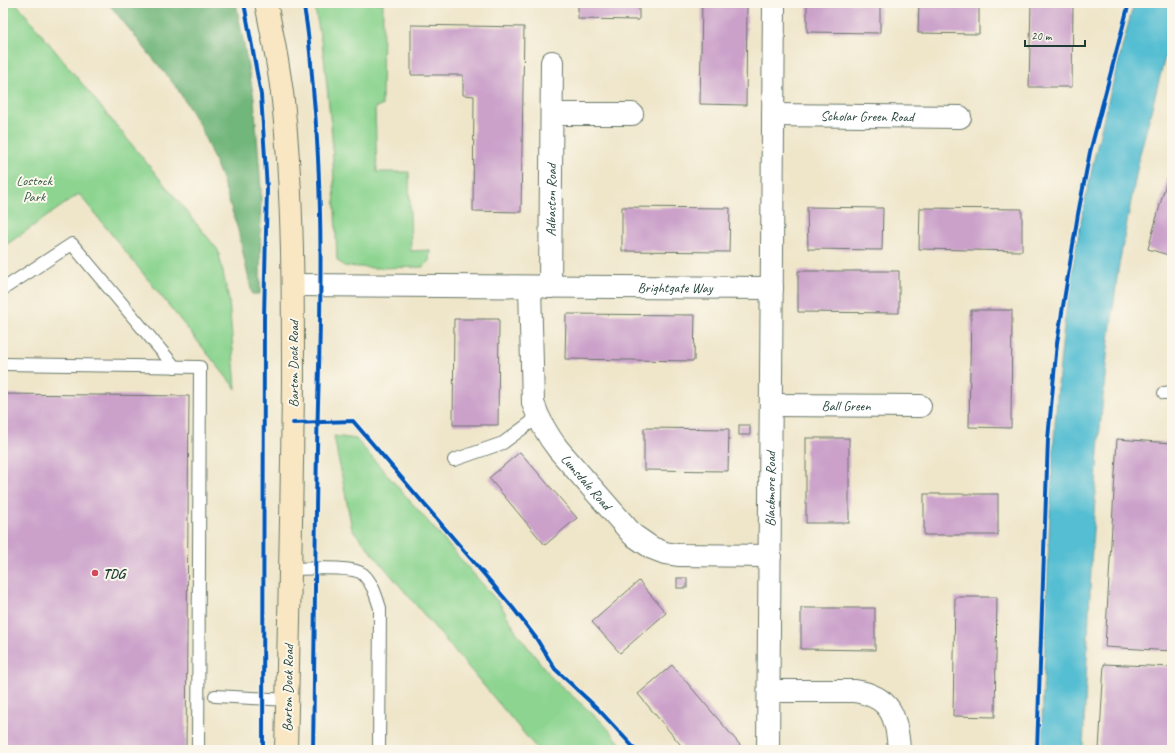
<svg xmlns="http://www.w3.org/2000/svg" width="1175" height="753" viewBox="0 0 1175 753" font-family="Caveat,sans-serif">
<rect width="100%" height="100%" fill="#fbf7ec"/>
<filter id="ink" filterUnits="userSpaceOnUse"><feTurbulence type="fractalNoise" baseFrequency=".025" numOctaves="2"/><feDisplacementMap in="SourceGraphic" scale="8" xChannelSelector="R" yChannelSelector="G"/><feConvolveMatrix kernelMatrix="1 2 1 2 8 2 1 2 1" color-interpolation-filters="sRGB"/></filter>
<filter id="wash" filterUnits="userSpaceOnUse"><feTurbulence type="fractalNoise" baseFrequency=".012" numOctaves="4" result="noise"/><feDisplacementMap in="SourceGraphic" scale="16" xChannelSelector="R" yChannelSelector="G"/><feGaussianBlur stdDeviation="0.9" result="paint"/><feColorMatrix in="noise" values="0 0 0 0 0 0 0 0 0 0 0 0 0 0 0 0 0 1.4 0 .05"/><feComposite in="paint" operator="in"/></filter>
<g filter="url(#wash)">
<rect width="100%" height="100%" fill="#efe6ca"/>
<g fill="#8cd490" stroke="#568862">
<polygon points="3,3 16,3 218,250 229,300 236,389 79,194 3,247"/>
<polygon points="314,3 383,3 382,106 375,107 377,172 409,172 411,251 430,250 429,261 423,267 375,268 344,266 337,260 332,136 324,57"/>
<polygon points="334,436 356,439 500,604 517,633 552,678 603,723 626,750 538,750 352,529"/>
</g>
<polygon fill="#71b67a" stroke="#487a57" points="108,3 236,3 254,98 261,188 260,294 252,294 238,230 222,179 201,128 177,88"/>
<path fill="#55bed2" stroke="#3a7e83" d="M1134,3h38v27l-32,124 -22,116 -11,86 -8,82 -7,108 -9,204h-42c2,-63 5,-126 7,-190 4,-101 9,-202 26,-302 15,-86 37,-171 60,-255z"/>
<g id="blocks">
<g fill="#cba1ca">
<polygon points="578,3 639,3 639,20 578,19"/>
<polygon points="702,3 747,3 746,105 700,104"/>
<polygon points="807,3 880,3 880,33 807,32"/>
<polygon points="919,3 979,3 979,34 918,33"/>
<polygon points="1031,3 1073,3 1072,87 1029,87"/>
<polygon points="411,25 524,27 521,212 473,211 474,96 463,95 463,75 411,75"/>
<polygon points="1172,161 1172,256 1148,249"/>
<polygon points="622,207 730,208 729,252 622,251"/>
<polygon points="807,207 883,208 882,250 808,249"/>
<polygon points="920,208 1022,209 1022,251 919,249"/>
<polygon points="798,271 899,271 899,313 798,312"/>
<polygon points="971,310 1012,310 1011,428 969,427"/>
<polygon points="566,314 695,315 694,361 565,359"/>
<polygon points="454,319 499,319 498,425 453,425"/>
<polygon points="3,394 189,396 186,750 3,750"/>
<rect x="739" y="425" width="11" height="10"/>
<polygon points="644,428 729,429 728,471 644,470"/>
<rect x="806" y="438" width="43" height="85"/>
<polygon points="1117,439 1172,443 1172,651 1105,647"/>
<polygon points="520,452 577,518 545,545 489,478"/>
<rect x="924" y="494" width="74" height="41"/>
<rect x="677" y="578" width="10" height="10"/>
<polygon points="639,581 666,613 620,653 592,622"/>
<polygon points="955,597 997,597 995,717 953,716"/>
<polygon points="801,608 875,608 875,650 801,649"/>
<polygon points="1104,664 1172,667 1172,750 1099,750"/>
<polygon points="672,665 741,746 736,750 685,750 638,694"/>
</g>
</g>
</g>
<g filter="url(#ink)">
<use href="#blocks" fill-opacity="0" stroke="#687868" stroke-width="1"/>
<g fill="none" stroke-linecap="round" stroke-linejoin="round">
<g stroke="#687868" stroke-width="14">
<g id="lane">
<polyline points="3,289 72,244 175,367"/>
<polyline points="3,364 200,367 198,750"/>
<polyline points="1164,393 1172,392"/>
<polyline points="454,460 503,443 538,417"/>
<path d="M290,569c15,0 65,-4 74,6 9,9 12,21 16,33l-1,142"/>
<polyline points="215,696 288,700"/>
</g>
</g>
<g stroke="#687868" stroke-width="24">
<g id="street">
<polyline points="552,114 632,114"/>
<path id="s1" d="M773,115l187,2"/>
<path id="s2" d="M293,285l479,3"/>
<path id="s3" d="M530,287l3,116c6,17 14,32 25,46l75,86 19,13 13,5 13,2 92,1"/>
<path id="s4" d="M550,287l2,-225"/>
<path id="s5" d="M771,405l149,1"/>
<path d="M769,691h85c37,5 43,26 45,59"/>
<path id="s6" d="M768,750l6,-747"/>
</g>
</g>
<g stroke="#687868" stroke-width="24">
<path id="secondary" d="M266,3c7,35 15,72 18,108 9,90 9,180 9,270 -1,123 -4,246 -7,369"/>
</g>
<use href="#lane" stroke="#fff" stroke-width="12"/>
<use href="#street" stroke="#fff" stroke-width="22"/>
<use href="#secondary" stroke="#f9e7c3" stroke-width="22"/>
<g stroke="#fbf7ec" stroke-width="6">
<g id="cycleway">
<polyline points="244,3 261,95 267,189 264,318 263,750"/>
<path d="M303,3c7,31 8,65 11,97 9,101 7,202 4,304 -3,115 -3,231 -5,346"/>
<polyline points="293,423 353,421 513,608 536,638 555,669 598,709 636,750"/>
<polyline points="1037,750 1048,439 1057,343 1078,214 1090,152 1129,3"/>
</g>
</g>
<use href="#cycleway" stroke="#0057b8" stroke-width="4"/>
</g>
</g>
<circle fill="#d1495b" stroke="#fbf7ec" stroke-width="1.5" cx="95" cy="573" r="4"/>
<g text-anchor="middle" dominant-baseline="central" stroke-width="4" stroke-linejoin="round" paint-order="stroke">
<g font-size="14" fill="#1f3d34" stroke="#fbf7ec">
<text stroke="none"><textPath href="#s1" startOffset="94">Scholar Green Road</textPath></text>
<text stroke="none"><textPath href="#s4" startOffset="87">Adbaston Road</textPath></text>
<text stroke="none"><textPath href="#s2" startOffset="382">Brightgate Way</textPath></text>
<text transform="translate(293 364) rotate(-90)">Barton Dock Road</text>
<text stroke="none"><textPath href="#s5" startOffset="75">Ball Green</textPath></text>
<text stroke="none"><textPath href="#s3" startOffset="212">Lumsdale Road</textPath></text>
<text stroke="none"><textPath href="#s6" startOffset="261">Blackmore Road</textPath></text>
<text transform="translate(288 688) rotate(-89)">Barton Dock Road</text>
</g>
<g font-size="14" fill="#355b46" stroke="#fbf7ec">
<text x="34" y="180">Lostock<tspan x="34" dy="16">Park</tspan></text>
</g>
<g font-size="14" font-weight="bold" fill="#1f3d34" stroke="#fbf7ec" text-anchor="start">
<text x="103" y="573">TDG</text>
</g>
</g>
<rect width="1175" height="753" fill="none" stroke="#fbf7ec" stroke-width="16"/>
<path d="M1025 40v6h60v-6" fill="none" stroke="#1f3d34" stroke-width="2"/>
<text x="1031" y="40" font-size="12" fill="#1f3d34" stroke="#fbf7ec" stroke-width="3" paint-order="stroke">20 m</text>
</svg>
